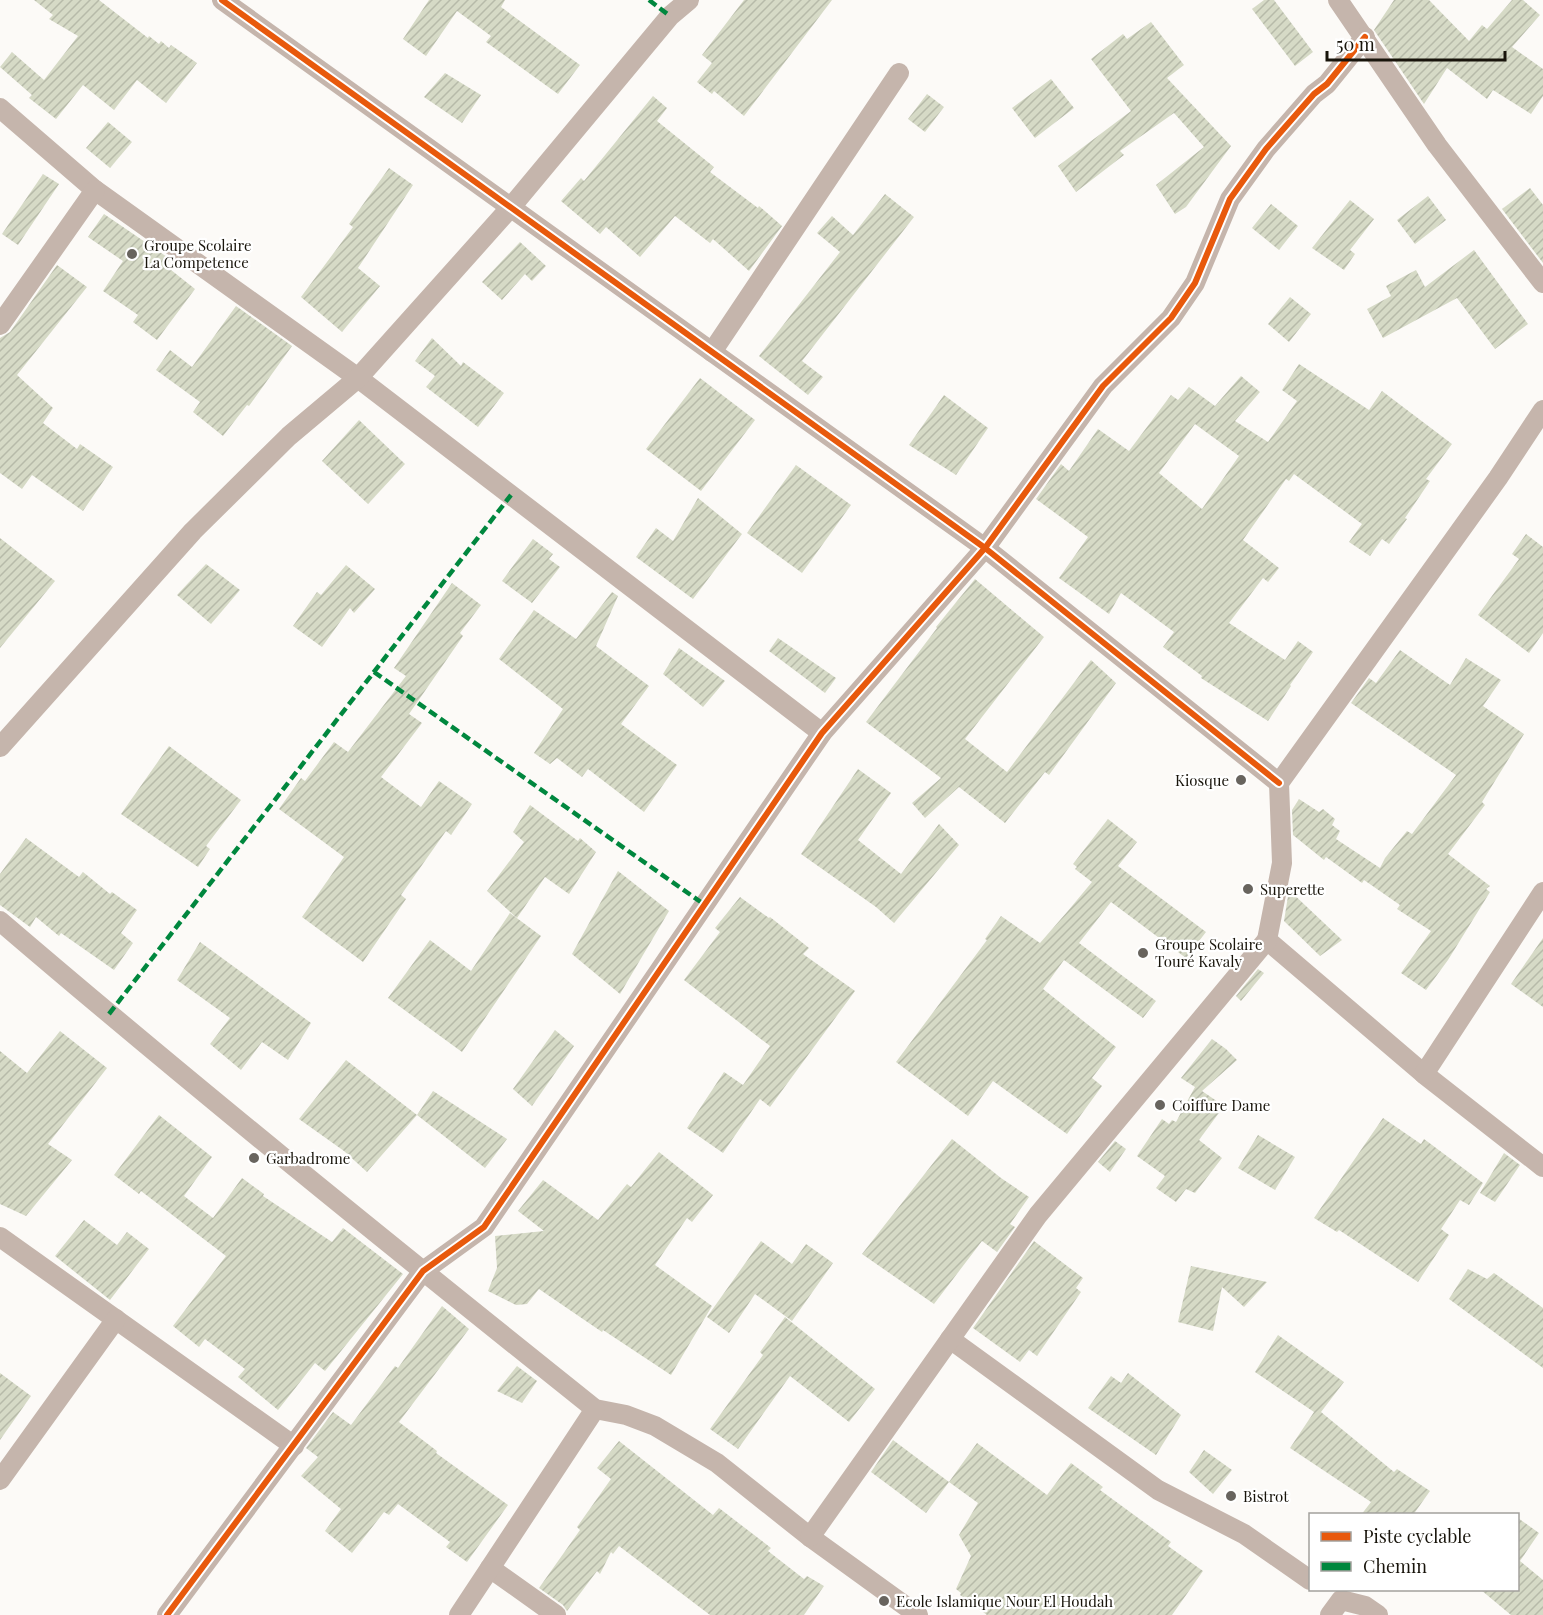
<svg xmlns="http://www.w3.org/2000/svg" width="1543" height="1615" viewBox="0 0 1543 1615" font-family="'Playfair Display',serif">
<defs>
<pattern id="building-hatch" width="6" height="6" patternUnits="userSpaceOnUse" patternTransform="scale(1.5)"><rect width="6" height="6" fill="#d6dac6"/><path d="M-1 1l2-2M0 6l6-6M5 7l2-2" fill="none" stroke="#b7baa9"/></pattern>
</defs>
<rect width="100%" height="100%" fill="#fcfaf7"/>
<g fill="url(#building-hatch)" fill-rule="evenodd">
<polygon points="34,0 99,0 148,38 149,36 159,44 161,41 169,48 171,45 197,63 166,103 137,80 114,110 83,85 56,119 29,98 32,95 0,67 12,52 44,80 78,36 49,19 53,15"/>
<polygon points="429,0 505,0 501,7 580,65 558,94 486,42 491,36 457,11 426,56 403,39"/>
<polygon points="744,0 832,0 744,116 714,91 712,94 697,82 712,63 702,55"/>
<polygon points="1264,0 1274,0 1313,52 1295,66 1252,9"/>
<polygon points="1394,0 1429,0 1469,41 1482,25 1487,29 1512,0 1523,0 1540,15 1512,47 1543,69 1543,96 1531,114 1493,90 1487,99 1447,68 1424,104 1374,30"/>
<polygon points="1151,22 1184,65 1167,78 1231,146 1186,207 1175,214 1156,185 1204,147 1174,113 1120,151 1124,155 1076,192 1058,166 1131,111 1091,59 1123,34 1127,39"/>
<polygon points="445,73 481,95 462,123 424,97"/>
<polygon points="1051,79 1074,108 1035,138 1012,108"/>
<polygon points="927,94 944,107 925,132 908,119"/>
<polygon points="653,96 667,108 657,121 714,167 710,172 758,208 759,206 782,226 749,271 713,239 710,243 675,216 640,257 606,227 600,234 561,201 581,178 584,181"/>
<polygon points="108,122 132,142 110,168 86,148"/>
<polygon points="389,168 413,185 358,268 380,286 342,332 301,297 353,227 349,224"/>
<polygon points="43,174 59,184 18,245 2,234"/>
<polygon points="1530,188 1543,205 1543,263 1502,209"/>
<polygon points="885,194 914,217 802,361 823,377 808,395 759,356 840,252 817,233 832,216 853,235"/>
<polygon points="1428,196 1446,220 1415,244 1397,220"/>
<polygon points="1350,200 1374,219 1350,250 1355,254 1344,270 1312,248"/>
<polygon points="1271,204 1298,226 1279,250 1252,228"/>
<polygon points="104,214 170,259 166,266 195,289 157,340 133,322 138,315 103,291 123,261 88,237"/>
<polygon points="520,242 546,266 532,281 525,274 502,300 482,282"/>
<polygon points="1474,250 1528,324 1495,349 1457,298 1383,338 1367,309 1391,296 1386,286 1416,270 1425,287"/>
<polygon points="57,265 87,287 17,375 53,408 43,423 77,449 80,444 113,467 83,511 32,475 22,489 0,473 0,338 10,332"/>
<polygon points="1290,297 1311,314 1289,342 1268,324"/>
<polygon points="236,306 292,346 249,406 247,405 223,436 193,412 200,402 156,370 170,350 192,367"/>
<polygon points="432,338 461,366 463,362 504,393 478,427 426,387 435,376 415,361"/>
<path d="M1299,364l70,46 13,-19 70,53 -26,35 4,2 -25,37 2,1 -18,25 -7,-5 -12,17 -21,-14 13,-18 -68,-50 -5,7 -3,-2 -43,61 36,28 -11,14 -5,-4 -34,45 56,37 13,-19 15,11 -23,33 1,1 -23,35 -67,-43 1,-2 -39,-29 11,-15 -53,-39 -12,21 -50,-36 29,-41 -52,-38 25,-35 8,7 29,-42 31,22 42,-56 7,5 11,-13 26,19 26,-30 19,16 -25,29 33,21 29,-41 -15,-11zM1195,424l44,32 -37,53 -43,-36z"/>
<polygon points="700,378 755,420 701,491 646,449"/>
<polygon points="944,395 988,428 956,475 909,445"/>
<polygon points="359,420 405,464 368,504 322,461"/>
<polygon points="796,465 851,505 802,573 747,533"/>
<polygon points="698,498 742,534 693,599 636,557 656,528 673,541"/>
<polygon points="1526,534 1543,547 1543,633 1529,653 1478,615 1519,559 1512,554"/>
<polygon points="0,538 55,581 0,648"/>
<polygon points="533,539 553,554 549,559 560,567 532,603 502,581"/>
<polygon points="206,564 240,590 211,624 177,595"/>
<polygon points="346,565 375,589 354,613 350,608 322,647 293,626 317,592 321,595"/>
<polygon points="975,579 1044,637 965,739 1007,772 1091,660 1116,683 1049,775 1045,772 1005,823 959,787 925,818 912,803 941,778 866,722 937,628 936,627"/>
<polygon points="452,583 481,605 460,633 463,636 409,714 422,723 381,777 421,807 439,781 472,804 451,835 446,831 401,895 406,899 363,962 302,917 344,857 279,809 301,778 305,781 334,742 348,752 406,676 394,668"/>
<polygon points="612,592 618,596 596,646 649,686 621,724 677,765 644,812 588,769 582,777 557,758 550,764 534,753 563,709 499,659 534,610 576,639"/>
<polygon points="778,638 836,678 825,693 769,651"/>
<polygon points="679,648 725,681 703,707 663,674"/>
<polygon points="1400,650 1450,685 1466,658 1501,680 1483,706 1524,734 1482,802 1485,805 1448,854 1490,886 1486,889 1490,892 1448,960 1426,990 1401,973 1431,931 1397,909 1400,905 1364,880 1362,883 1326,857 1324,860 1293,835 1292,810 1299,799 1319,812 1323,809 1335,819 1332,825 1340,831 1336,839 1380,868 1385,858 1407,831 1412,834 1456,775 1351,703 1369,678 1376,683"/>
<polygon points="169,746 241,800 206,846 210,849 198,867 121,814"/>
<polygon points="858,769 891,793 858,840 901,874 939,824 959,845 894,923 876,907 801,854"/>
<polygon points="530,805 578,841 580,838 596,852 569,894 545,877 517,918 487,891 524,842 513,832"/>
<polygon points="1108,819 1137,842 1118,866 1206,932 1186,958 1111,902 1079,943 1156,1001 1143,1018 1064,960 1043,989 1116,1047 1092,1078 1102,1086 1067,1134 993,1081 968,1116 896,1062 987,940 985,939 1001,916 1040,943 1067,912 1092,882 1075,869 1077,867 1073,864"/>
<polygon points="26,838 79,877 83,872 110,894 112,892 137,910 121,933 133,943 114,970 61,933 59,936 36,917 30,927 0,905 0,874"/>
<polygon points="618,871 669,911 620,994 572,954"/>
<polygon points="1289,890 1342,940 1320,956 1284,921"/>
<polygon points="740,897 769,918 770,917 809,948 803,954 855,991 770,1107 760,1099 723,1153 687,1128 724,1072 743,1085 770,1046 684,980 720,932 715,928"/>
<polygon points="510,913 541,936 462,1052 388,998 430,940 471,971"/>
<polygon points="1543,938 1543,1007 1511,984"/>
<polygon points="200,942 311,1023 288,1060 262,1042 241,1070 210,1044 230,1018 177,980"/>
<polygon points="1258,969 1264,973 1241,1001 1236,996"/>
<polygon points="555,1030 574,1046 532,1106 513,1089"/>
<polygon points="60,1031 107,1068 48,1144 72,1160 26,1216 0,1204 0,1051 27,1073"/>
<polygon points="1212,1039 1226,1049 1237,1060 1202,1091 1224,1106 1199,1140 1222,1158 1195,1193 1186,1189 1176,1202 1156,1188 1165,1176 1137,1156 1162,1119 1169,1124 1172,1120 1176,1122 1195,1087 1181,1078"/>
<polygon points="346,1060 417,1115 367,1172 344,1151 299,1119"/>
<polygon points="433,1091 507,1139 485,1168 417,1115"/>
<polygon points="159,1115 212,1157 184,1196 213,1218 242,1178 264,1194 263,1196 332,1242 343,1228 403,1274 325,1371 315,1363 278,1410 238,1377 245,1369 205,1339 199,1347 173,1326 226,1256 141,1191 139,1194 114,1175"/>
<polygon points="1383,1118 1421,1144 1424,1139 1483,1183 1469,1205 1460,1200 1441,1229 1449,1235 1418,1282 1339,1230 1337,1232 1314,1218"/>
<polygon points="1258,1135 1295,1157 1275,1190 1238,1168"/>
<polygon points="952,1139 1001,1178 1029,1197 1010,1224 1015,1227 997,1252 982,1241 934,1304 862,1254"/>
<polygon points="1115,1141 1126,1149 1110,1172 1098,1162"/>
<polygon points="659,1152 713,1195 692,1222 687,1218 655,1265 712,1306 671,1375 603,1330 602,1332 539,1289 527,1304 516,1305 488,1291 497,1268 495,1236 544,1231 518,1211 543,1180 598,1220 627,1184 631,1187"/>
<polygon points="1504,1153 1520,1165 1495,1202 1480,1193"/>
<polygon points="84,1220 117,1245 127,1232 149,1249 110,1300 55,1256"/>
<polygon points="761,1241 792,1264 806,1244 833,1263 792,1321 755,1294 729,1333 707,1317"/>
<polygon points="1034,1241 1083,1278 1076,1288 1081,1292 1037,1356 1029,1350 1020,1362 973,1328"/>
<polygon points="1191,1266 1224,1273 1267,1282 1244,1307 1222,1287 1213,1331 1178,1322"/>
<polygon points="1468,1269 1487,1279 1494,1273 1543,1308 1543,1368 1449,1299"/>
<polygon points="442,1306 469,1329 399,1422 437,1451 436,1453 508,1505 467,1562 446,1547 450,1542 398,1504 389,1515 384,1512 352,1553 325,1531 341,1509 301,1476 318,1457 306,1448 333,1412 351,1425 395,1366 398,1368"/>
<polygon points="785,1317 875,1389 849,1422 790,1376 738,1449 710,1429 763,1355 760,1352"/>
<polygon points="1278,1335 1344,1382 1321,1412 1394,1472 1397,1469 1430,1491 1413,1515 1361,1515 1371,1502 1290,1448 1314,1412 1255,1372"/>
<polygon points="517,1366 537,1381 522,1403 497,1391"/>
<polygon points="0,1373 31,1396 0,1440"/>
<polygon points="1128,1373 1181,1415 1156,1455 1088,1408 1111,1376 1121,1383"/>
<polygon points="893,1440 949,1482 926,1513 871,1472"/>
<polygon points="619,1441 713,1515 719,1508 771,1548 768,1551 804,1579 807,1576 824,1586 804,1615 710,1615 619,1546 613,1554 611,1552 600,1574 597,1571 567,1611 563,1605 539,1588 580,1530 577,1527 611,1479 597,1468"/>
<polygon points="977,1443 1047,1495 1071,1463 1103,1487 1100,1490 1171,1542 1168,1546 1203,1571 1172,1615 987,1615 960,1595 961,1593 956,1589 971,1556 959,1535 978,1503 949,1482"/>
<polygon points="1204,1450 1232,1470 1213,1494 1189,1472"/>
<polygon points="1518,1518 1539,1533 1520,1561 1543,1580 1543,1615 1511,1615 1481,1590 1518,1590"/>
</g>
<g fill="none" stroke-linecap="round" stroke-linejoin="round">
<g stroke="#c5b5ac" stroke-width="20">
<polyline points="222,0 985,548 1279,783"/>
<polyline points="1338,0 1437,145 1543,283"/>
<polyline points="0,108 95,190 358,378 822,733"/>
<polyline points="0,325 95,190"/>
<polyline points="712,352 899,73"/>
<polyline points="1543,410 1498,478 1279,783 1282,863 1267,940 1424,1074 1543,1167"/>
<polyline points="0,747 193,531 289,436 358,378 511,207 670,16 689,0"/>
<path d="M0,921c195,167 395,328 595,488l31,6 29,11 62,37 93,74 108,78"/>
<polyline points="1424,1074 1543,892"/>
<polyline points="0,1237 294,1446"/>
<polyline points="950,1339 1158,1490 1244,1534 1310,1580"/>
<polyline points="0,1480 116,1319"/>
<polyline points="810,1537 1038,1215 1267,940"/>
<polyline points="490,1568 556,1615"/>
<polyline points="167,1615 423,1271 484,1227 822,733 985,548 1103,386 1171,318 1195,283 1230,199 1266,149 1314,94 1327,84 1365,37"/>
<polyline points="459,1615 595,1409"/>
<polyline points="1330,1615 1341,1600 1365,1606 1378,1615"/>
</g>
<g stroke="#00873e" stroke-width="4.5" stroke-dasharray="9 4.5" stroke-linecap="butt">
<polyline points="649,0 670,16"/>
<polyline points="374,672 705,905"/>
<polyline points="109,1014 511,495"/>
</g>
<g stroke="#fff" stroke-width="10">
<g id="cycleway">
<polyline points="222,0 985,548 1279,783"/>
<polyline points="167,1615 423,1271 484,1227 822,733 985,548 1103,386 1171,318 1195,283 1230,199 1266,149 1314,94 1327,84 1365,37"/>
</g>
</g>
<use href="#cycleway" stroke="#e8590c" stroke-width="6"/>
</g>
<g fill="#68645e" stroke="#fff" stroke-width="2">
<circle cx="132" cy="254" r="6"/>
<circle cx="1241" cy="780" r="6"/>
<circle cx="1248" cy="889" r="6"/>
<circle cx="1143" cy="953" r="6"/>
<circle cx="1160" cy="1105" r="6"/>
<circle cx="254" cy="1158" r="6"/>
<circle cx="1231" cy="1496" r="6"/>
<circle cx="884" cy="1601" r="6"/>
</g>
<g text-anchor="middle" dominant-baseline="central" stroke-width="4.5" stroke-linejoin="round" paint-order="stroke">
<g font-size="15" fill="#18140b" stroke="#fff" text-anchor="start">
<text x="144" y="245">Groupe Scolaire<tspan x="144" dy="17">La Competence</tspan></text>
<text x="1229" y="780" text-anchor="end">Kiosque</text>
<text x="1260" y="889">Superette</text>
<text x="1155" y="944">Groupe Scolaire<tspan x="1155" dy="17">Touré Kavaly</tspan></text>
<text x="1172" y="1105">Coiffure Dame</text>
<text x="266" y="1158">Garbadrome</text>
<text x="1243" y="1496">Bistrot</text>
<text x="896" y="1601">Ecole Islamique Nour El Houdah</text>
</g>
</g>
<rect x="1309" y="1513" width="210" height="78" fill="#ffffff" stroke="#a3a19d" stroke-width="1.5"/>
<rect x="1321" y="1532" width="30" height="9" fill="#e8590c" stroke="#a3a19d" stroke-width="1.5"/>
<text x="1363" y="1543" font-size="18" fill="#18140b">Piste cyclable</text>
<rect x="1321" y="1562" width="30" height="9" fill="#00873e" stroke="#a3a19d" stroke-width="1.5"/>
<text x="1363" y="1573" font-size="18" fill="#18140b">Chemin</text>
<path d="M1327 51v9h178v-9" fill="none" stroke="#18140b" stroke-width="3"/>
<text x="1336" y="51" font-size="18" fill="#18140b" stroke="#ffffff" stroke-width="4.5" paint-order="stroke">50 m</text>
</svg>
